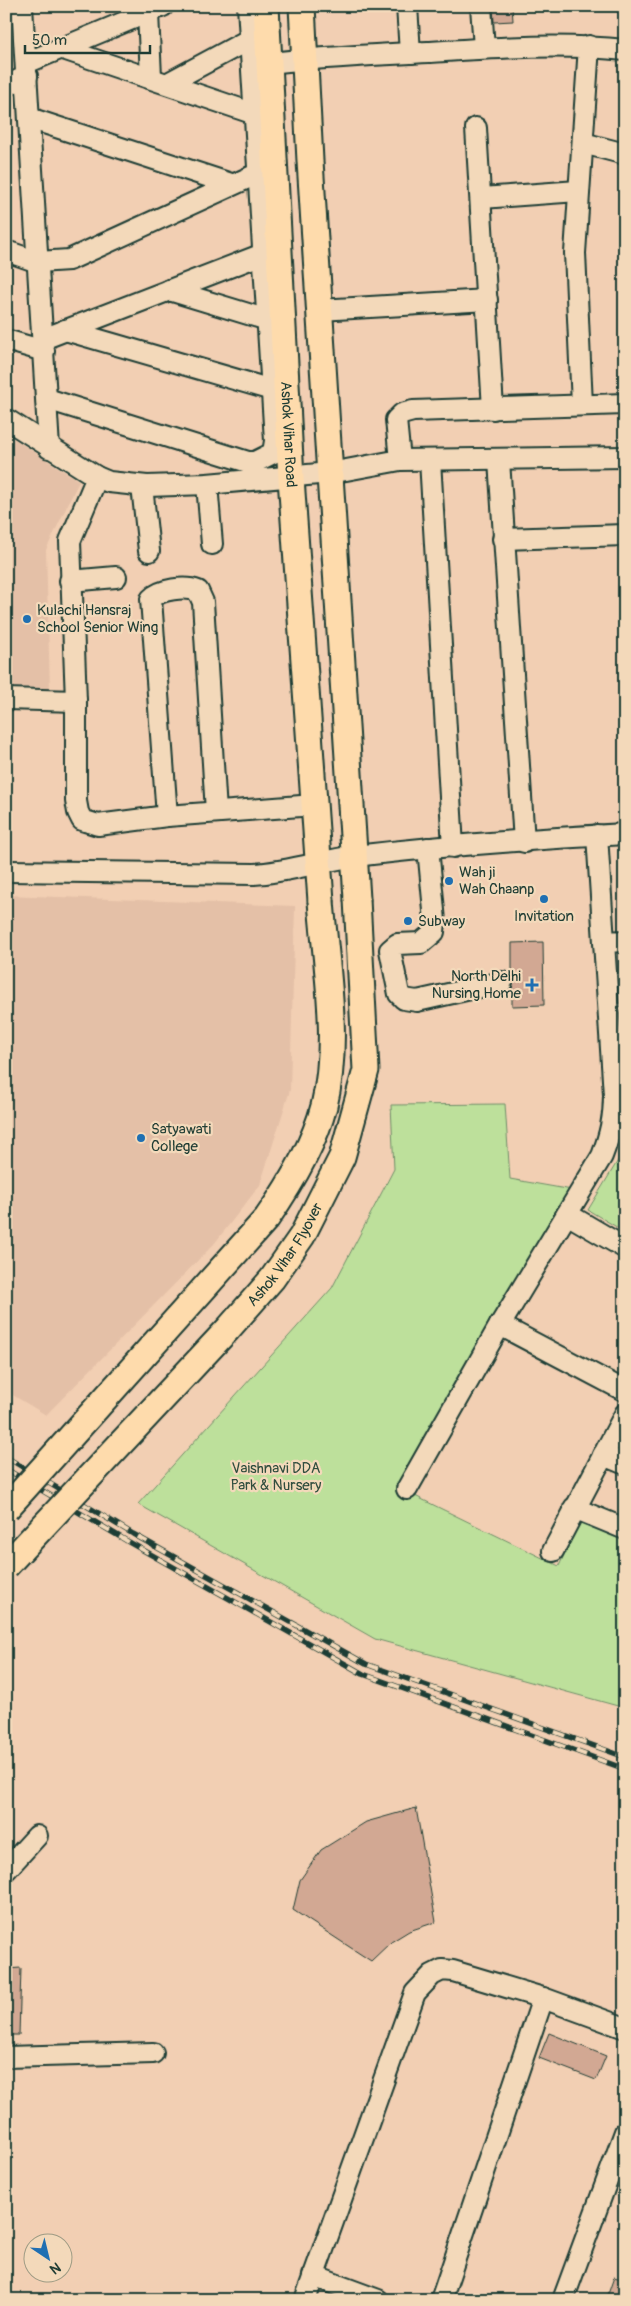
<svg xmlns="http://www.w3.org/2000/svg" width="631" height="2306" viewBox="0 0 631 2306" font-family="Pangolin,sans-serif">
<rect width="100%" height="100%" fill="#f2cfb3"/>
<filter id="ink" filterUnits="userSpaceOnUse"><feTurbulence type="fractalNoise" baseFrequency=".02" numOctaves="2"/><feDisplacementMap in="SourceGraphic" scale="10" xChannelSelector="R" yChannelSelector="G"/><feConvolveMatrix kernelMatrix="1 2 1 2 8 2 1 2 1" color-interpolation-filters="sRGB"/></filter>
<g filter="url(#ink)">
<g fill="#e4c0a7">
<polygon points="6,434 79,481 46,550 50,690 6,688"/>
<polygon points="6,895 295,906 290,1090 260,1185 214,1244 46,1415 6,1391"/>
</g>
<g fill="#bde09b" stroke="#6e8e68">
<polygon points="505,1104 510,1179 589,1193 413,1495 559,1566 581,1519 625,1537 625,1708 375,1639 138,1504 332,1288 394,1169 391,1105"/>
<polygon points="625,1149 625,1232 588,1210"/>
</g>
<g fill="#d2a893" stroke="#1f3d34">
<polygon points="493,6 512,6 513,21 494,22"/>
<polygon points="543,942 544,1005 512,1006 512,943"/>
<polygon points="416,1808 436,1922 409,1931 391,1942 371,1961 293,1910 300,1880 321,1850 366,1822"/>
<polygon points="21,1968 19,2035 6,2035 6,1969"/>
<polygon points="549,2033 606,2056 596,2080 539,2058"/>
<polygon points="614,2277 625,2280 625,2300 606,2300"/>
</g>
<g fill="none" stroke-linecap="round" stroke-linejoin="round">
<g stroke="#1f3d34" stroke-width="24">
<g id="minor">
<polyline points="22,6 49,448"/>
<polyline points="407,6 410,53"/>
<polyline points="481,6 484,48"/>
<polyline points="148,13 151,77"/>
<polyline points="63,49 255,114"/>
<polyline points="26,63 163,6"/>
<path d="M269,63c53,-6 106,-8 159,-11 65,-4 132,-9 197,-2"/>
<polyline points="168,83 250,39"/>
<polyline points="6,86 27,76"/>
<polyline points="29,118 231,184"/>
<polyline points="476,128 493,409"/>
<polyline points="583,143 625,154"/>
<polyline points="482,198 578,191"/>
<polyline points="6,251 38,262 69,260 259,173"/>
<polyline points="169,290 268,320"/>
<polyline points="320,310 487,300"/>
<polyline points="65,330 272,390"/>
<polyline points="43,339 263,254"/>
<polyline points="6,340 44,351"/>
<polyline points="47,399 248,462 255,462 273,453 275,441 248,6"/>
<polyline points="582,405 575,253 589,46"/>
<polyline points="6,419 97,477 109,482 147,486 207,484 330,473 400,460 625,457"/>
<polyline points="400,460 396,420 402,414 413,411 625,404"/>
<polyline points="430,460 453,847"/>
<polyline points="499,460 524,842"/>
<polyline points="97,477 70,541 76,701 76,801 78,812 82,820 98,825 167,816 314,805"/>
<polyline points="207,484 212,544"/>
<polyline points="142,486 149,551"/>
<polyline points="503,539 625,535"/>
<polyline points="70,581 116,577"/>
<polyline points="6,699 76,701"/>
<path d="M167,816l-16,-217c9,-10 34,-13 47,-8l5,11 13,210"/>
<polyline points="428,848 435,921 434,932 421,943 397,944 390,950 399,994 404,999 417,1001 502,982"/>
<path d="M6,871l248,3c34,-2 67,-13 101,-18 89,-11 180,-17 270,-22"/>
<polyline points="604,942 625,941"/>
<polyline points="567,1214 625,1248"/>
<polyline points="500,1325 625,1391"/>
<polyline points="603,1455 625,1464"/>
<path d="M407,1489l93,-164 102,-169c8,-21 12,-38 12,-61l-17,-260"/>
<polyline points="574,1508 625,1529"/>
<polyline points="553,1551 625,1414"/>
<polyline points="6,1870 37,1836"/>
<polyline points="6,2057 153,2053"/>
<polyline points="313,2276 378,2300"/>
<polyline points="305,2300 415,1993 432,1975 442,1970 453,1971 543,1998 625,2028"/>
<polyline points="441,2300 543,1998"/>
<polyline points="563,2300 625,2132"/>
</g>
</g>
<g stroke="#1f3d34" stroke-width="29">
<g id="major">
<path id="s1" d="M266,6l25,472 30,423"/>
<polyline points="302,6 310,161 357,899"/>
</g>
</g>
<use href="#minor" stroke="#f3d9ba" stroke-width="20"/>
<use href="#major" stroke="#fedbac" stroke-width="25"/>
<g stroke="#1f3d34" stroke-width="5.5">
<g id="rail">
<polyline points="6,1457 133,1534 366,1664 625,1757"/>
<polyline points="6,1469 127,1541 363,1674 625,1769"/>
</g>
</g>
<use href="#rail" stroke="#f3d9ba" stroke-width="4" stroke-dasharray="11" stroke-linecap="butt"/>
<g stroke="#1f3d34" stroke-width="29" stroke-linecap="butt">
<g id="major-bridge">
<path d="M6,1509l261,-291c23,-33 47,-73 57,-112 16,-66 2,-138 -3,-205"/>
<path id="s2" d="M6,1566l222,-237 44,-50 30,-43 40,-79 24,-87 -9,-171"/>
</g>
</g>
<use href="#major-bridge" stroke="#fedbac" stroke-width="25"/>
</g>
</g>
<g fill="#1f6fb2" stroke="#f3d9ba" stroke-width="2">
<circle cx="27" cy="619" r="5"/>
<circle cx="449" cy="881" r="5"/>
<circle cx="544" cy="899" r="5"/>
<circle cx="408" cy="921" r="5"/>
<path d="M529.5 977.5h5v5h5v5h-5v5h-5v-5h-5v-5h5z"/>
<circle cx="141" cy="1138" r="5"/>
</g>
<g text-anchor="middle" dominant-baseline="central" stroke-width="4.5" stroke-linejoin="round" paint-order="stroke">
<g font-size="15" fill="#1f3d34" stroke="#f3d9ba">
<text stroke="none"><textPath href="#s1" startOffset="429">Ashok Vihar Road</textPath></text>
<text stroke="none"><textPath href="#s2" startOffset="419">Ashok Vihar Flyover</textPath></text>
</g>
<g font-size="15" fill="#1f3d34" stroke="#f3d9ba" text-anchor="start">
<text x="37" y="610">Kulachi Hansraj<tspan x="37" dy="17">School Senior Wing</tspan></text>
<text x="459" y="872">Wah ji<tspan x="459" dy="17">Wah Chaanp</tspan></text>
<text x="544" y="916" text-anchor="middle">Invitation</text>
<text x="418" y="921">Subway</text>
<text x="521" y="976" text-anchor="end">North Delhi<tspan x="521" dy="17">Nursing Home</tspan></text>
<text x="151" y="1129">Satyawati<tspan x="151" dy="17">College</tspan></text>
</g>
<g font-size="15" fill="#2f4d3e" stroke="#f3d9ba">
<text x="276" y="1468">Vaishnavi DDA<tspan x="276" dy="17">Park &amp; Nursery</tspan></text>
</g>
</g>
<rect width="631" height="2306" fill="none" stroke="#f3d9ba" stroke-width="25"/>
<rect x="12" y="12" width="606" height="2281" fill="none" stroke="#1f3d34" stroke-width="2" filter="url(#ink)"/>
<g transform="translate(48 2258) rotate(145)"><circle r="24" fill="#f3d9ba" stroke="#9e9b84"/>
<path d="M0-4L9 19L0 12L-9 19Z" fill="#1f6fb2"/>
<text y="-8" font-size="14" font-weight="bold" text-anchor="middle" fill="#1f3d34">N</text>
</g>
<path d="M25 45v8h125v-8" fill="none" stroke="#1f3d34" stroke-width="2.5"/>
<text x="32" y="45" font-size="15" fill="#1f3d34" stroke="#f3d9ba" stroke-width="4" paint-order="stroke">50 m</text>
</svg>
